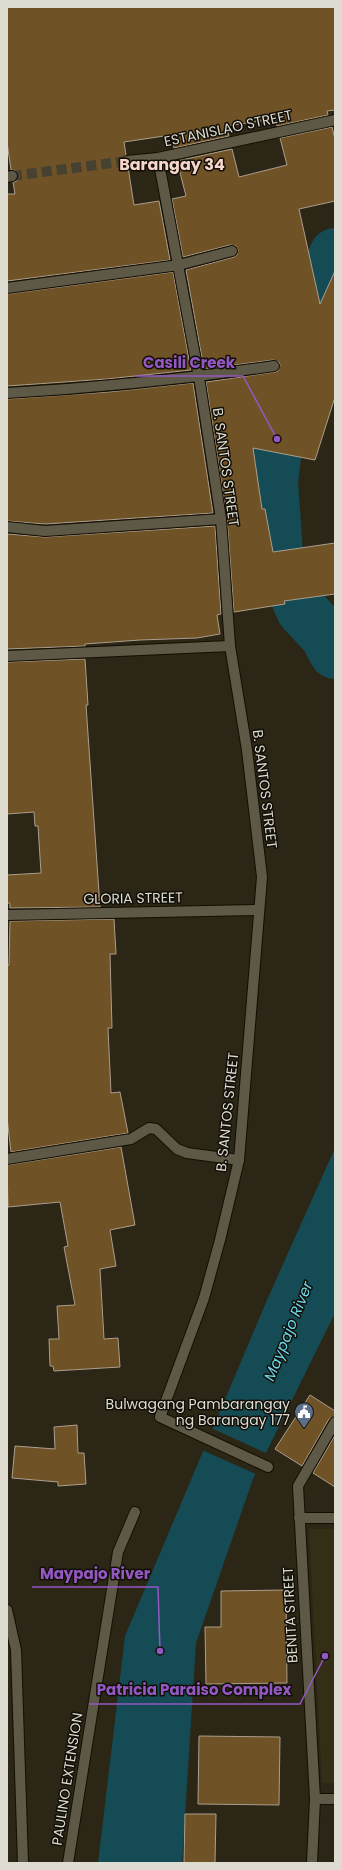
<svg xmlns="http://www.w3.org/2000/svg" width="342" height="1870" viewBox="0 0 342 1870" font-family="Poppins,sans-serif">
<rect width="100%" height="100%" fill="#2b2615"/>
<polygon fill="#342e16" points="309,1529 335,1529 335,1783 322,1783"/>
<polygon fill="#154b54" points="335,1148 335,1313 253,1479 196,1643 182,1863 98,1863 125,1636 267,1300"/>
<polygon fill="#2b2615" points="211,1428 268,1454 258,1475 202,1450"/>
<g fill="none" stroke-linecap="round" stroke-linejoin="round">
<polyline stroke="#154b54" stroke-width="52" points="335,254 317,297 287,393 277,439 272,482 277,553 302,610 326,636 335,653"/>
</g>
<g fill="#705227" stroke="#ab9e8d">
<polygon points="7,7 335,7 335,110 327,111 328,115 277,126 275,119 226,126 229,136 174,148 171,135 124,142 126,155 121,158 121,162 124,167 128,167 134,205 159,201 170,260 7,281 7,194 15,194 13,182 17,181 18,175 17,171 11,170 7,142"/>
<polygon points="332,127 335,139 335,201 299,209 320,304 335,271 335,397 315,460 253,448 262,509 265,509 273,552 335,543 335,594 284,601 285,604 234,612 227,518 206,382 275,372 278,371 280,365 279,362 273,360 204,369 186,270 234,257 237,255 238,250 236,246 230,245 183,257 172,199 186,196 177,161 232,149 239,177 287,165 280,138"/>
<polygon points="173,272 191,370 107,379 7,386 7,294"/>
<polygon points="193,383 213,513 45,524 7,521 7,399 108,392"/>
<polygon points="215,526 221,614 217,615 220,634 197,638 140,640 85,644 85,646 7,649 7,534 45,537"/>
<polygon points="85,659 88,705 86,705 100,907 10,908 10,903 7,903 7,875 41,873 38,826 35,826 34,812 7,814 7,662"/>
<polygon points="114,919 116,954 110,954 112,1028 108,1028 111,1093 120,1092 128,1133 11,1152 7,1117 7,965 9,965 10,921"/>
<polygon points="121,1147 135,1225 110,1230 116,1266 100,1269 104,1339 118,1338 120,1367 54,1371 53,1366 50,1366 49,1339 59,1339 57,1306 75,1305 64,1247 68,1246 60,1202 8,1207 7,1165"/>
<polygon points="310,1395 335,1411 335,1416 329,1419 302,1466 275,1449"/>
<polygon points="77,1425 78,1453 84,1453 86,1484 58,1486 58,1482 12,1478 15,1446 55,1449 54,1427"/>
<polygon points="335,1435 335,1487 313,1473"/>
<polygon points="286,1590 287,1683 206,1684 205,1627 221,1627 221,1591"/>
<polygon points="199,1736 280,1737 279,1805 198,1804"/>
<polygon points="185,1814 216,1814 215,1863 184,1863"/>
</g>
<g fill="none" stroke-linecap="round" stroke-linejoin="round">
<polyline stroke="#464131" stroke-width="10" stroke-dasharray="10 5" stroke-linecap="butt" points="12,176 127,161"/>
<g stroke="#130f02" stroke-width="12">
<g id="minor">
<polyline points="158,158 199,377 221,519 230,646 247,750 262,877 239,1160 220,1240 204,1298 160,1417 268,1467"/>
<polyline points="127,161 158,158 335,120"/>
<polyline points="7,177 12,176"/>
<polyline points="7,288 179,265 232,251"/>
<path d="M7,393c89,-5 178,-14 267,-27"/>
<polyline points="7,527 45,531 221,519"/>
<polyline points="7,656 230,646"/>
<polyline points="7,915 259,910"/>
<polyline points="7,1159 131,1139 149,1128 156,1129 177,1149 187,1153 239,1160"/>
<polyline points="299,1518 335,1518"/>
<polyline points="7,1610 16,1650 23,1863"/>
<polyline points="315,1799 335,1799"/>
<polyline points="68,1863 118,1552 135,1512"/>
<polyline points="312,1863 315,1799 298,1486 335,1422"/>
</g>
</g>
<use href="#minor" stroke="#5e5946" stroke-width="10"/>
</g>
<defs>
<g id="civic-pin" transform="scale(1)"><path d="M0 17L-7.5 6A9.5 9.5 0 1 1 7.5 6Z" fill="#5c6f8a" stroke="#110f08"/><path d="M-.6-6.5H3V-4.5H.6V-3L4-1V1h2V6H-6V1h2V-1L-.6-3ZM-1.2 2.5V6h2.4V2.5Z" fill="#fff"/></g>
</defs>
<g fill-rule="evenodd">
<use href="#civic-pin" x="304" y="1412"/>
</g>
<g text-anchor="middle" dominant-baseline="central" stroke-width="3" stroke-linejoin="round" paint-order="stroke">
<g font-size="14" fill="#dedbd1" stroke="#110f08">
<text transform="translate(228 128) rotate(-12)">ESTANISLAO STREET</text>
<text transform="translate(226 467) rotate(82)">B. SANTOS STREET</text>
<text transform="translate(265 789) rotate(83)">B. SANTOS STREET</text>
<text transform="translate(133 898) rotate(-1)">GLORIA STREET</text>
<text transform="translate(227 1112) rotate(-84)">B. SANTOS STREET</text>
<text transform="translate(290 1615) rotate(-93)">BENITA STREET</text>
<text transform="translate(67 1779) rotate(-81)">PAULINO EXTENSION</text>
</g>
<g font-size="14" fill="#dedbd1" stroke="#110f08" text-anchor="end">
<text x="290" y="1404">Bulwagang Pambarangay<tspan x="290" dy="16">ng Barangay 177</tspan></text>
</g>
<g font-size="15" font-style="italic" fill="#6dd7eb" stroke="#110f08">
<text transform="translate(288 1331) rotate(-68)">Maypajo River</text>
</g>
<g font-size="16" font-weight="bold" fill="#f7d6cb" stroke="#110f08">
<text x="172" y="164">Barangay 34</text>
</g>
</g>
<path fill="none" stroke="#9458c4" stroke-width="1.5" d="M277 439L243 376H135M160 1651L158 1587H32M325 1656L300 1704H89"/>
<g fill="#9458c4" stroke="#110f08" stroke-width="1.5">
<circle cx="277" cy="439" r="4"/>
<circle cx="160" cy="1651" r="4"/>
<circle cx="325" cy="1656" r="4"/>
</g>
<g font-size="15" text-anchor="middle" font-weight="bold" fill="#9458c4" stroke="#110f08" stroke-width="3" stroke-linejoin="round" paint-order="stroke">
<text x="189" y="368">Casili Creek</text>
<text x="95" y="1579">Maypajo River</text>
<text x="194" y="1695">Patricia Paraiso Complex</text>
</g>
<rect width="342" height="1870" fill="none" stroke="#dedbd1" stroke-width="16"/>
</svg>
